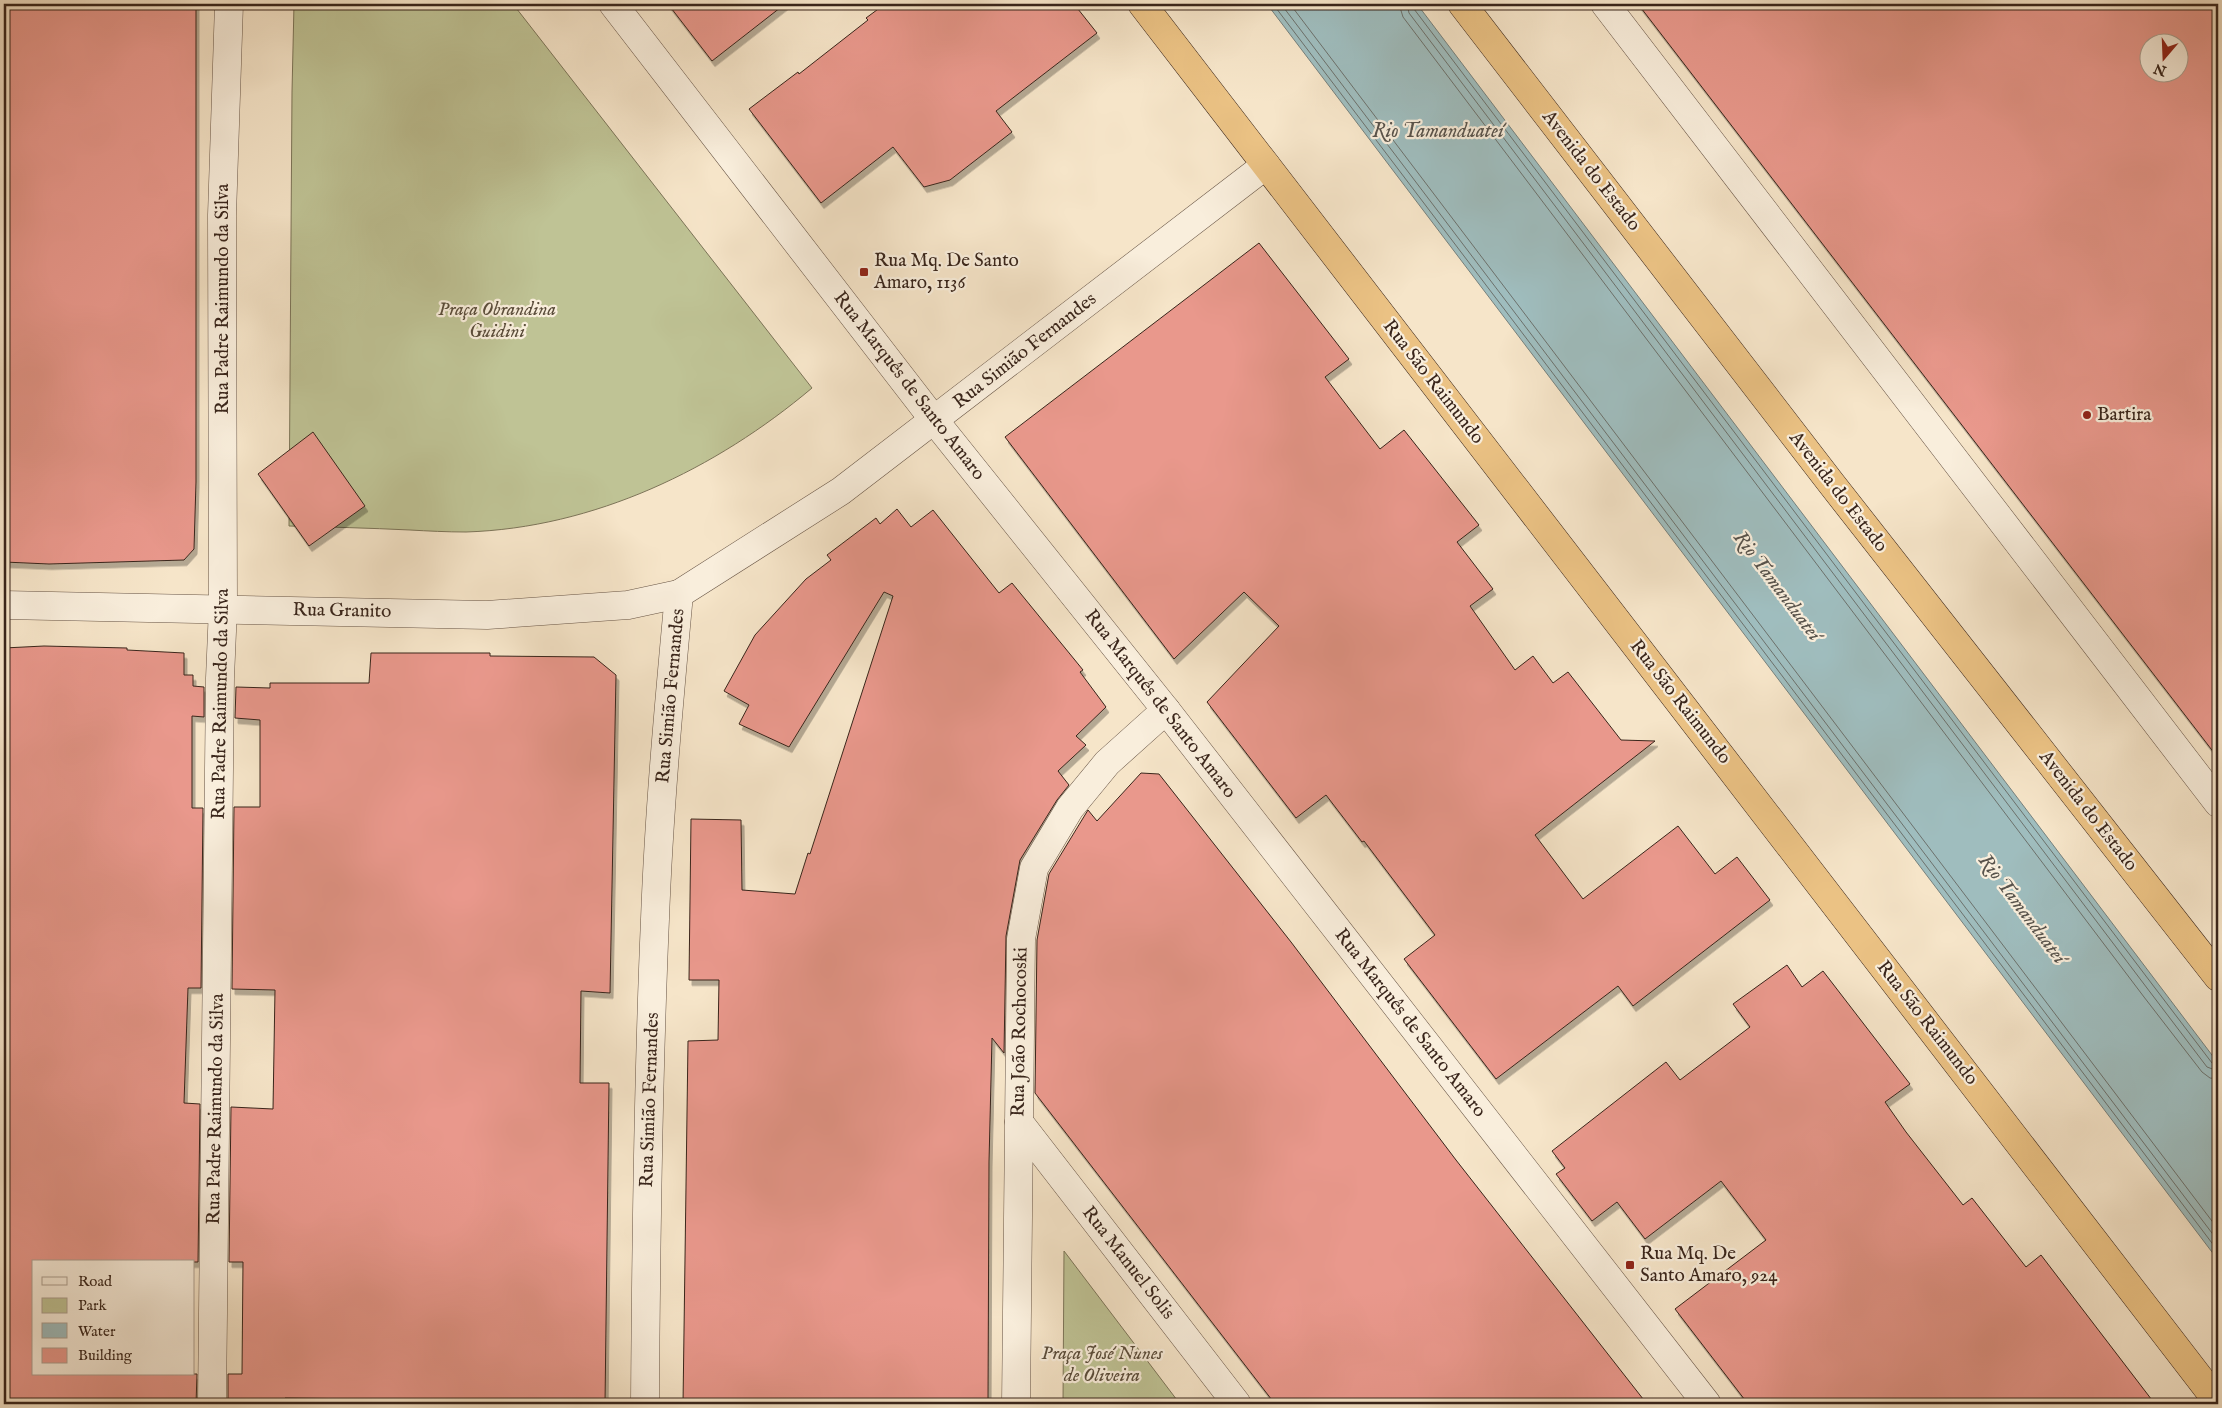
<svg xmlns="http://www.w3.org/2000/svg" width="2222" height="1408" viewBox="0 0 2222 1408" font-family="'IM FELL English',serif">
<defs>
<filter id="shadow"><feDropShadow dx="3" dy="5.5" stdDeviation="0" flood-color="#0004"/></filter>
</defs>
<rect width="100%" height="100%" fill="#f6e5c9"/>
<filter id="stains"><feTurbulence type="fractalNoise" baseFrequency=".004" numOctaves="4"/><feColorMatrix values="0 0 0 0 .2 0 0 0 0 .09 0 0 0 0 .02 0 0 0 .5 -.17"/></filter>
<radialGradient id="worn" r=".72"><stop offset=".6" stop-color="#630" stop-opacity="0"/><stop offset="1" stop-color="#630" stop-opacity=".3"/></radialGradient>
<g fill="#bfc395" stroke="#7c7458">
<path d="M294,4h219l299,384c-96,81 -218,140 -346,144 -19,0 -38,-1 -56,-2 -41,-2 -81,-3 -121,-4l3,-434z"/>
<polygon points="1064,1251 1180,1404 1063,1404"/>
</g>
<polygon fill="#9fbdbe" stroke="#76807d" points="1267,4 1417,4 2218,1063 2218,1260"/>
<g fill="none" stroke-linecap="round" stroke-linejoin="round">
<g stroke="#6c716c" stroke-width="1">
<polyline points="1273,4 2218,1251"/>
<polyline points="1281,4 2218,1241"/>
<polyline points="1290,4 2218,1229"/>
<polyline points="1399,4 1403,17 2144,997 2202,1072 2210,1078 2218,1079"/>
<polyline points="1407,4 1409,13 2150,992 2207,1067 2218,1071"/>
<polyline points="1413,4 1414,9 2155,988 2212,1063 2218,1065"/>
</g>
</g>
<g fill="#e9988c" stroke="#39251b" fill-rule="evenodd" filter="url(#shadow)">
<polygon points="4,4 196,4 196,482 194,549 184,560 49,564 4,562"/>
<polygon points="668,4 785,4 712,61"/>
<polygon points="885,4 1074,4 1097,33 996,111 1012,132 950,180 924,187 893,147 821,203 749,109 798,72 799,74 868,20 866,18"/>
<path d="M1638,4h580v754zM2150,42h30v30h-30z"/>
<polygon points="1259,243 1349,359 1325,377 1380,449 1404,430 1479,525 1457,542 1493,589 1470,606 1515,670 1533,656 1553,683 1568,672 1621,740 1655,741 1535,835 1583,899 1678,826 1715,874 1737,857 1770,900 1633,1006 1618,986 1496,1079 1404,959 1435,935 1364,841 1362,842 1326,795 1296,818 1207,702 1279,626 1244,592 1174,659 1005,437"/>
<polygon points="313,432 365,506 309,546 258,474"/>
<polygon points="897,509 911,527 933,510 999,593 1012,583 1083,670 1080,672 1106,707 1076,736 1086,745 1058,771 1069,785 1057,800 1020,860 1006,936 1004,1053 992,1038 989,1162 988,1404 683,1404 688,1041 718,1040 719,980 689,980 691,819 741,820 742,890 795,894 808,853 810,854 893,596 884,592 789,747 739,724 749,705 724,691 755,635 806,579 831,560 827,555 876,518 880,524"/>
<polygon points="44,646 127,648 127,650 184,653 184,675 193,675 193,686 204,687 204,717 192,716 192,808 203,808 201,988 188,988 184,1103 200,1104 198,1262 34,1262 34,1374 197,1374 196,1404 4,1404 4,648"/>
<polygon points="371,653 490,653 490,656 594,657 616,675 610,993 581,991 580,1083 609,1083 605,1404 371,1404 371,1399 285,1398 284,1404 228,1404 228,1374 242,1374 243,1262 229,1262 231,1107 273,1109 275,990 232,989 234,807 260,807 260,720 235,718 236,687 270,688 270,683 369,683"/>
<polygon points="1141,773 1159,774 1291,942 1456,1160 1647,1404 1275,1404 1035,1093 1037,940 1049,874 1088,810 1097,821"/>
<polygon points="1787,965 1802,987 1823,971 1910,1084 1885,1102 1906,1132 1963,1205 1972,1198 2026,1267 2041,1255 2155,1404 1748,1404 1675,1309 1766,1240 1721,1181 1645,1239 1617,1202 1592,1221 1556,1174 1565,1168 1552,1151 1666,1062 1680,1080 1750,1027 1733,1004"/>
</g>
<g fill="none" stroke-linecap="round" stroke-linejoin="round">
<g stroke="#685546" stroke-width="29">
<g id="minor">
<polyline points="613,4 934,420 1166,710 1707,1404"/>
<polyline points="1605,4 2218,803"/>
<polyline points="4,605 487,615 628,605 679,594"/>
<polyline points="1019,1122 1237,1404"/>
<polyline points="212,1404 220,678 223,608 222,215 229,4"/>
<path d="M645,1404c1,-161 3,-323 10,-485 4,-108 14,-217 24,-325l162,-103 425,-326"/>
<polyline points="1016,1404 1021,939 1034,868 1070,808 1107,763 1166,710"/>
</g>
</g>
<g stroke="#39251b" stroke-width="29">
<g id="highway">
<polyline points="1142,4 2218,1402"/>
<polyline points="1462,4 1831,483 2218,977"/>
</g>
</g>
<use href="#minor" stroke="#f9eedc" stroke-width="28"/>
<use href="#highway" stroke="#ebc284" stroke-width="28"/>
</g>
<g fill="#8f2418" stroke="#f9eedc" stroke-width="2">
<rect x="859" y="267" width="10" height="10" rx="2.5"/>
<circle cx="2087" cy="415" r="5"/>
<rect x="1625" y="1260" width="10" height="10" rx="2.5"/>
</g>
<g text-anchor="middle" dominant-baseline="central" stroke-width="4.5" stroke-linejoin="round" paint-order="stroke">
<g font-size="19" fill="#39251b" stroke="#f9eedc">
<text transform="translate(1591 171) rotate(52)">Avenida do Estado</text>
<text transform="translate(223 299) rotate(-90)">Rua Padre Raimundo da Silva</text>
<text transform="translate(1025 351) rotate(-38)">Rua Simião Fernandes</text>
<text transform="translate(1433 382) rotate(52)">Rua São Raimundo</text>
<text transform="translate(909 386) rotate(52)">Rua Marquês de Santo Amaro</text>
<text transform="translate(1838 492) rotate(52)">Avenida do Estado</text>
<text transform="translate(342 611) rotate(1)">Rua Granito</text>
<text transform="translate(671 696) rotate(-85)">Rua Simião Fernandes</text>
<text transform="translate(1680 702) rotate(52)">Rua São Raimundo</text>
<text transform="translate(221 704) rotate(-89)">Rua Padre Raimundo da Silva</text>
<text transform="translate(1160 704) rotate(52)">Rua Marquês de Santo Amaro</text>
<text transform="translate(2088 811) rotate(52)">Avenida do Estado</text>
<text transform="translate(1410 1023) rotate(52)">Rua Marquês de Santo Amaro</text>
<text transform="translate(1927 1023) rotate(52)">Rua São Raimundo</text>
<text transform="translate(1020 1032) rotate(-89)">Rua João Rochocoski</text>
<text transform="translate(650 1100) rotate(-88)">Rua Simião Fernandes</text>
<text transform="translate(216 1109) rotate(-89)">Rua Padre Raimundo da Silva</text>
<text transform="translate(1128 1263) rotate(52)">Rua Manuel Solis</text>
</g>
<g font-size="19" fill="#39251b" stroke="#f9eedc" text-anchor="start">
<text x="874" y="261">Rua Mq. De Santo<tspan x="874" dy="22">Amaro, 1136</tspan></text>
<text x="2097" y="415">Bartira</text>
<text x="1640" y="1254">Rua Mq. De<tspan x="1640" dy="22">Santo Amaro, 924</tspan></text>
</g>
<g font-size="19" font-style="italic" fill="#5a4c3a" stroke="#f9eedc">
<text x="497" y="310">Praça Obrandina<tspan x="497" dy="22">Guidini</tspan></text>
<text x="1102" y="1354">Praça José Nunes<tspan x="1102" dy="22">de Oliveira</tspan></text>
</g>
<g font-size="20" font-style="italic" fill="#58534c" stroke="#f9eedc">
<text x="1438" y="131">Rio Tamanduateí</text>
<text transform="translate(1777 586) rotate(53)">Rio Tamanduateí</text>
<text transform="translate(2022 909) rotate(53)">Rio Tamanduateí</text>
</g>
</g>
<rect width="2222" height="1408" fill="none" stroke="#f6e5c9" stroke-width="20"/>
<rect x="5" y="5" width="2212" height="1398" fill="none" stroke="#39251b" stroke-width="2.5"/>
<rect x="10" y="10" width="2202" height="1388" fill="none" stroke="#39251b"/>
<rect x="32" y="1260" width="162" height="115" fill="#f9eedc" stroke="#ac9e8f"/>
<rect x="42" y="1277" width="25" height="8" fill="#f9eedc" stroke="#ac9e8f"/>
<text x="78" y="1286" font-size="15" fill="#39251b">Road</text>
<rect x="42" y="1298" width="25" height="15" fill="#bfc395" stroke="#ac9e8f"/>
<text x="78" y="1310" font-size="15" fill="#39251b">Park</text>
<rect x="42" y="1323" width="25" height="15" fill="#9fbdbe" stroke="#ac9e8f"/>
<text x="78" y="1336" font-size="15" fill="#39251b">Water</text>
<rect x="42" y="1348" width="25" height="15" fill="#e9988c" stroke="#ac9e8f"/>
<text x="78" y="1360" font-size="15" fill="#39251b">Building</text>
<g transform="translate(2164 58) rotate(199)"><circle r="24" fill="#f9eedc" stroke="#ac9e8f"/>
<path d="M0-4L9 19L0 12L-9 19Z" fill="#8f2418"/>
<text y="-8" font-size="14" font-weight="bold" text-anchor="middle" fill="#39251b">N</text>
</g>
<rect width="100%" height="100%" filter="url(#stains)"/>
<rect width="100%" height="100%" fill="url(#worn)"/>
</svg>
